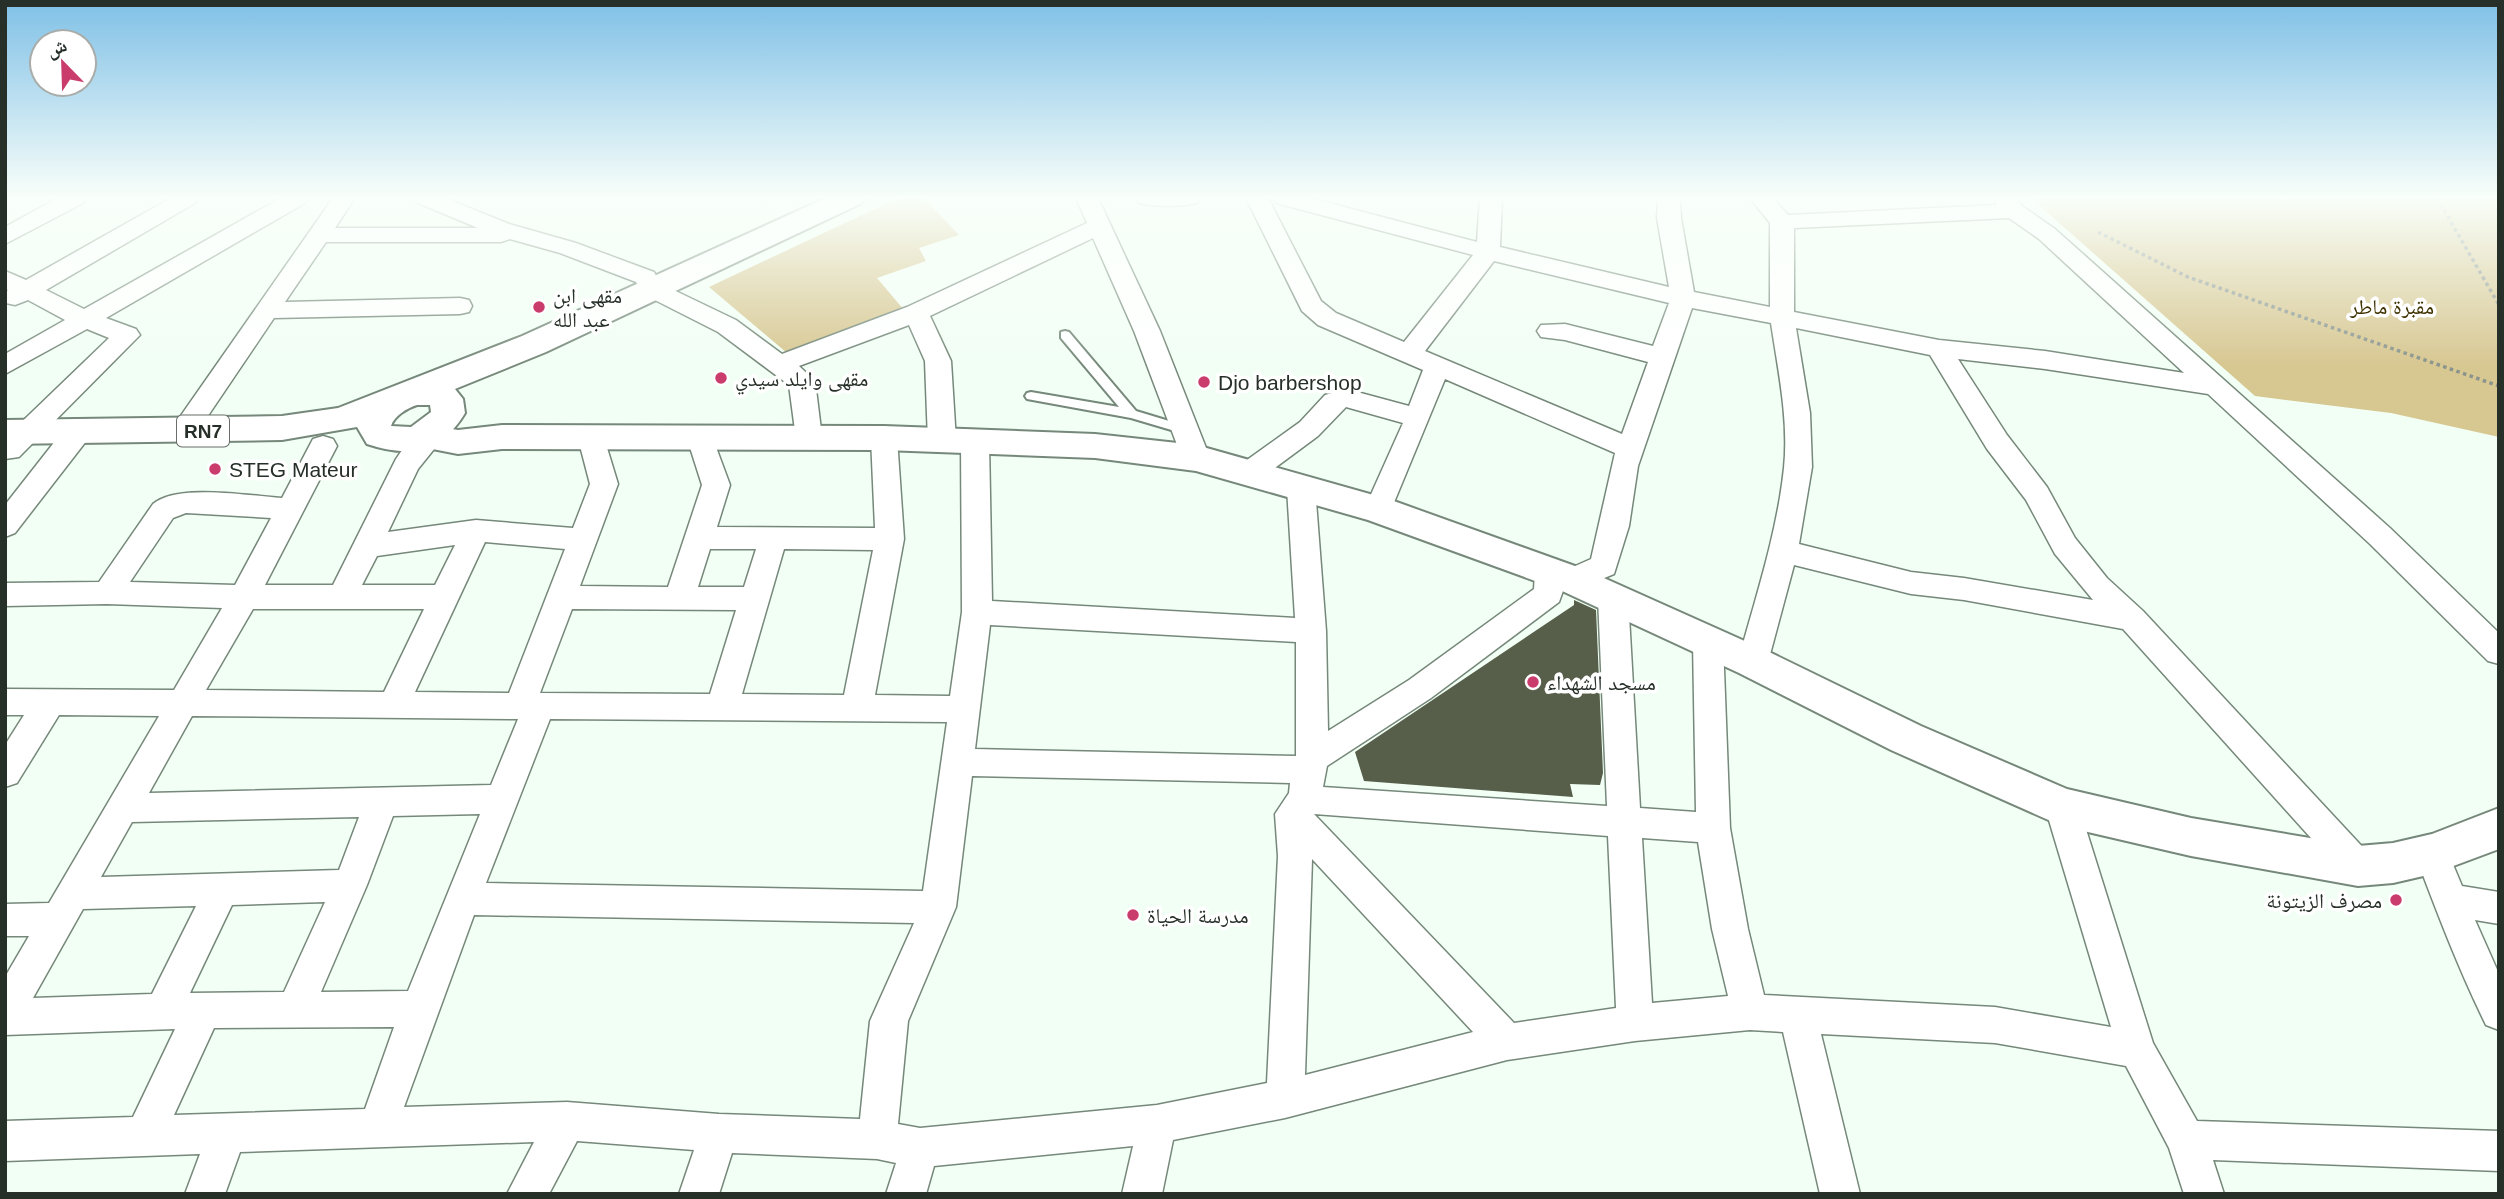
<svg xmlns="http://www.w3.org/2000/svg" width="2504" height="1199" viewBox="0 0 2504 1199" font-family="Helvetica,'Noto Naskh Arabic',sans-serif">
<rect width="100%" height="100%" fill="#f2fff5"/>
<g fill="#d7c791">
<polygon points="898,198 924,198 959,235 919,248 926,261 877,278 904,310 787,353 709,287"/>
<polygon points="2031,198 2499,198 2499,437 2391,413 2255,396"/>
</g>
<polygon fill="#575e4a" points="1574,600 1596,610 1603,773 1600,785 1570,784 1573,797 1364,781 1355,752 1574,605"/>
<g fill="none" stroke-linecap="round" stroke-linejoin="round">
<g stroke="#758879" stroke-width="4">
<polygon id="service" points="1065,331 1069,332 1136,411 1189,427 1191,430 1189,433 1185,434 1131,418 1027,399 1025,396 1027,393 1031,392 1119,407 1061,338 1061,332"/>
</g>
<g stroke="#758879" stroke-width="3">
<g id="minor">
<polygon points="58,198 86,198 83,203 5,244 5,227"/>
<polygon points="171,198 198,198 195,203 46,290 84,309 281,198 308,198 305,203 106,318 136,329 140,335 19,457 5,459 5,438 109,338 87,329 5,374 5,354 65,320 28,300 15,305 6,303 5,293 8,290 5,289 5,271 26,280"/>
<polygon points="333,198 355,198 335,228 478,228 418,203 415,198 445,198 509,224 576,243 654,272 661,284 736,320 782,354 907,307 1087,223 1076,198 1098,198 1160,331 1210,458 1206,465 1196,468 1186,465 1182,458 1134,331 1093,238 930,316 951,361 956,441 952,448 942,451 932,448 928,441 925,361 909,325 799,366 815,381 822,438 819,445 809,447 799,445 796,438 789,385 718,332 643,294 636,282 560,253 510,239 501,242 326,242 285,302 460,298 469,300 472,306 469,312 460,314 274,318 193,438 184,440 175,438 171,431 175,424"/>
<path d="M1136,198h64l-3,5c-17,4 -41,4 -58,0z"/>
<path d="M1246,198h22l53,103 15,12 68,29 69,-87 -197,-52 -3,-5h37l167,44 3,-44h22l-2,49 169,40 -12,-69 1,-20h22l1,20 13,74 76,15v-84l-20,-25h23l15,17 209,-10 -4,-7h23l6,8 33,23 335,299 109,105v31l-11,-3 -118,-117 -162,-150 -163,-25 -87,-10 49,76 40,52 28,51 32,40 36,33 227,244 5,11 -5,11 -12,4 -12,-4 -223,-248 -159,-29 -53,-6 -117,-29 -26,97 -4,9 -11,3 -11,-3 -4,-9c17,-63 39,-128 46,-194 5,-48 -6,-98 -13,-145l-79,-15 -54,158 -9,60 -15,48 -41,17 -9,-3 -5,14 -128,96 -104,68 -4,21 284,19 -9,-208 4,-8 11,-4 11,4 4,8 12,210 56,4 -3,-170 4,-9 11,-3 11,3 4,9 7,186 18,101 16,66 231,12 116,20 -66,-220 5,-10 12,-5 12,5 5,10 74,236 44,78 302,10v40l-286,-11 11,34h-40l-15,-46 -43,-82 -131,-23 -174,-9 39,160h-40l-37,-162 -33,-2 -115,11 -128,19 -222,58 -112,22 -11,54h-40l11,-48 -199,20 -8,28h-40l10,-31 -19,-4 -145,-6 -13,41h-40l15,-44 -117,-9 -28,53h-42l27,-52 -294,10 -15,42h-40l15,-40 -195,7v-40l128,-4 42,-88 -170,6v-58l24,-41h-24v-32l44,-1 110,-187 -100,-1 -42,68 -12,4v-42l19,-30h-19v-26l169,1 48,-82 -115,-4 -102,2v-23l94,-1 54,-78c24,-21 97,-8 129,-6l31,-59 10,-3 10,3 4,7 -72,139h68l63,-126 15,-22 19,-8 10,2 3,7 -25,31 -30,63 88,-12 97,8 17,-44 -12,-46 3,-7 10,-2 10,2 3,7 14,46 -38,102 88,1 34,-102 -15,-47 3,-7 10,-2 10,2 20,54 -13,42 158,1 -4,-90 3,-7 10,-2 10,2 3,7 7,101 -29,156 75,1 12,-84 -1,-170 4,-7 10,-3 10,3 4,7 3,159 303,17 -8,-130 4,-7 10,-3 10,3 4,7 11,143 2,100 81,-51 125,-91 1,-17 5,-8 10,-3 10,3 4,7 27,-12 24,-106 -170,-74 -57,138 -10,3 -10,-3 -4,-7 39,-87 -57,-16 -28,29 -58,43 -10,3 -10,-3 -4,-7 4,-7 60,-43 25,-27 21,-6 63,17 14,-36 -105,-45 -16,-14zM2009,218l30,21 145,134 -139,-22 -106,-11 -145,-28v-84zM1494,261l175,42 -16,43 -88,-22 -24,1 -4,6 4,6 24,3 83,22 -26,72 -197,-83zM1796,328l134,27 57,94 39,51 29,54 38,46 -129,-22 -53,-6 -112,-28 13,-77 -2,-54zM186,513l85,5 -36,67 -105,-3 43,-64zM485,542l80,7 -56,144 -94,-1zM455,545l-20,40h-73l15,-29zM710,549h46l-12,38h-46zM784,549l89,1 -29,145 -102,-1zM253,609h171l-40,83 -178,-2zM572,609l164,1 -26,84 -170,-1zM990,625l306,17v114l-321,-7zM192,716l326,3 -27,66 -342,8zM550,719l397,3 -24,169 -437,-8zM972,776l318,7 -1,10 -14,21 3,42 -11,227 -110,22 -237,23 -22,-4 10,-103 48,-114zM480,814l-72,177 -87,1 46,-107 26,-69zM1314,814l294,22 8,172 -102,15zM359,817l-20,53 -238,7 31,-55zM1642,838l56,4 14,87 16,67 -76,7zM1312,859l161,173 -168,43zM325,902l-41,90 -94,1 42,-88zM196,906l-44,88 -119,4 50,-89zM474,915l440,8 -44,98 -10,98 -141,-5 -152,-12 -163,5zM394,1027l-29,82 -191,6 40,-87z"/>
<polygon points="77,424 87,426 90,433 87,440 15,533 5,537 5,505 67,426"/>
<path d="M2432,839l12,4 18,43 37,6v32l-24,-4 24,54v56l-13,-5c-28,-57 -49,-113 -71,-171l5,-11z"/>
</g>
</g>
<g stroke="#758879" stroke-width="4">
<polygon id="secondary" points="424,424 458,430 502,425 884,426 1095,434 1196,445 1391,500 1586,570 1767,651 1921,726 2067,789 2191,818 2358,846 2393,843 2432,834 2499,808 2499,849 2432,874 2393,883 2358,886 2191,856 2062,826 1891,750 1739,673 1560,590 1368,520 1196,471 1095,458 884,450 502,449 458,454 412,445 407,436 412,427"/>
</g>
<g stroke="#758879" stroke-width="4">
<path id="primary" d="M826,198h39l-5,6 -314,148 -91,37 8,10 2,14c-24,40 -56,45 -98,31l-10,-17 -75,13 -277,4v-24l277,-4 56,-8 184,-72zM417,405h13l1,7 -20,15 -20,-1c3,-10 16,-18 26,-21z"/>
</g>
<g stroke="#8a948c" stroke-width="3.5" stroke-dasharray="3.5 3.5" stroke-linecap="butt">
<polyline points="2437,198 2499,305"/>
<polyline points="2098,232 2188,277 2499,386"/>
</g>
<use href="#service" fill="#fff" fill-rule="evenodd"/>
<use href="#minor" fill="#fff" fill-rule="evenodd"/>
<use href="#secondary" fill="#fff" fill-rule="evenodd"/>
<use href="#primary" fill="#fff" fill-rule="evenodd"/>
</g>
<linearGradient id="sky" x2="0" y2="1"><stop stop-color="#7fc0e6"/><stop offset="0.54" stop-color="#f9fffa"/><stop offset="1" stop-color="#f9fffa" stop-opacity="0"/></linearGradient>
<rect width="2504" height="366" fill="url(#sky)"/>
<g fill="#c93c6b" stroke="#fff" stroke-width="2.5">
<circle cx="539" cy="307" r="7"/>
<circle cx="721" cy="378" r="7"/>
<circle cx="1204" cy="382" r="7"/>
<circle cx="215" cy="469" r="7"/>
<circle cx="1533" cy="682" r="7"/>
<circle cx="2396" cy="900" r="7"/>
<circle cx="1133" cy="915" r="7"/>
</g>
<g text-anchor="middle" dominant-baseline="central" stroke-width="7" stroke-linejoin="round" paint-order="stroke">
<rect fill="#fff" stroke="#686d69" stroke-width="2" x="177" y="415.5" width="52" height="31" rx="5"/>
<g font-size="19" font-weight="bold" fill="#272f29">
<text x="203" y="431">RN7</text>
</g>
<g font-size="21" fill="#272f29" stroke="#fff" text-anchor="start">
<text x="553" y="295">مقهى ابن<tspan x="553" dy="24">عبد الله</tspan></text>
<text x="735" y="378">مقهى وايلد سيدي</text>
<text x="1218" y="382">Djo barbershop</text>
<text x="229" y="469">STEG Mateur</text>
<text x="1547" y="682">مسجد الشهداء</text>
<text x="2382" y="900" text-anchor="end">مصرف الزيتونة</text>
<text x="1147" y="915">مدرسة الحياة</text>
</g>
<g font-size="21" fill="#3e3100" stroke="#fff">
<text x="2392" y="306">مقبرة ماطر</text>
</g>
</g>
<rect width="2504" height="1199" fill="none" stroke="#272f29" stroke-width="14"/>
<g transform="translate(63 63) rotate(337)"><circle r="33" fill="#ffffff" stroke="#a9aca9" stroke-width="2"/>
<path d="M0-5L12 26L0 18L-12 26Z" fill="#c93c6b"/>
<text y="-10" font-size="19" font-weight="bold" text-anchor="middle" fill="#272f29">ش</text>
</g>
</svg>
